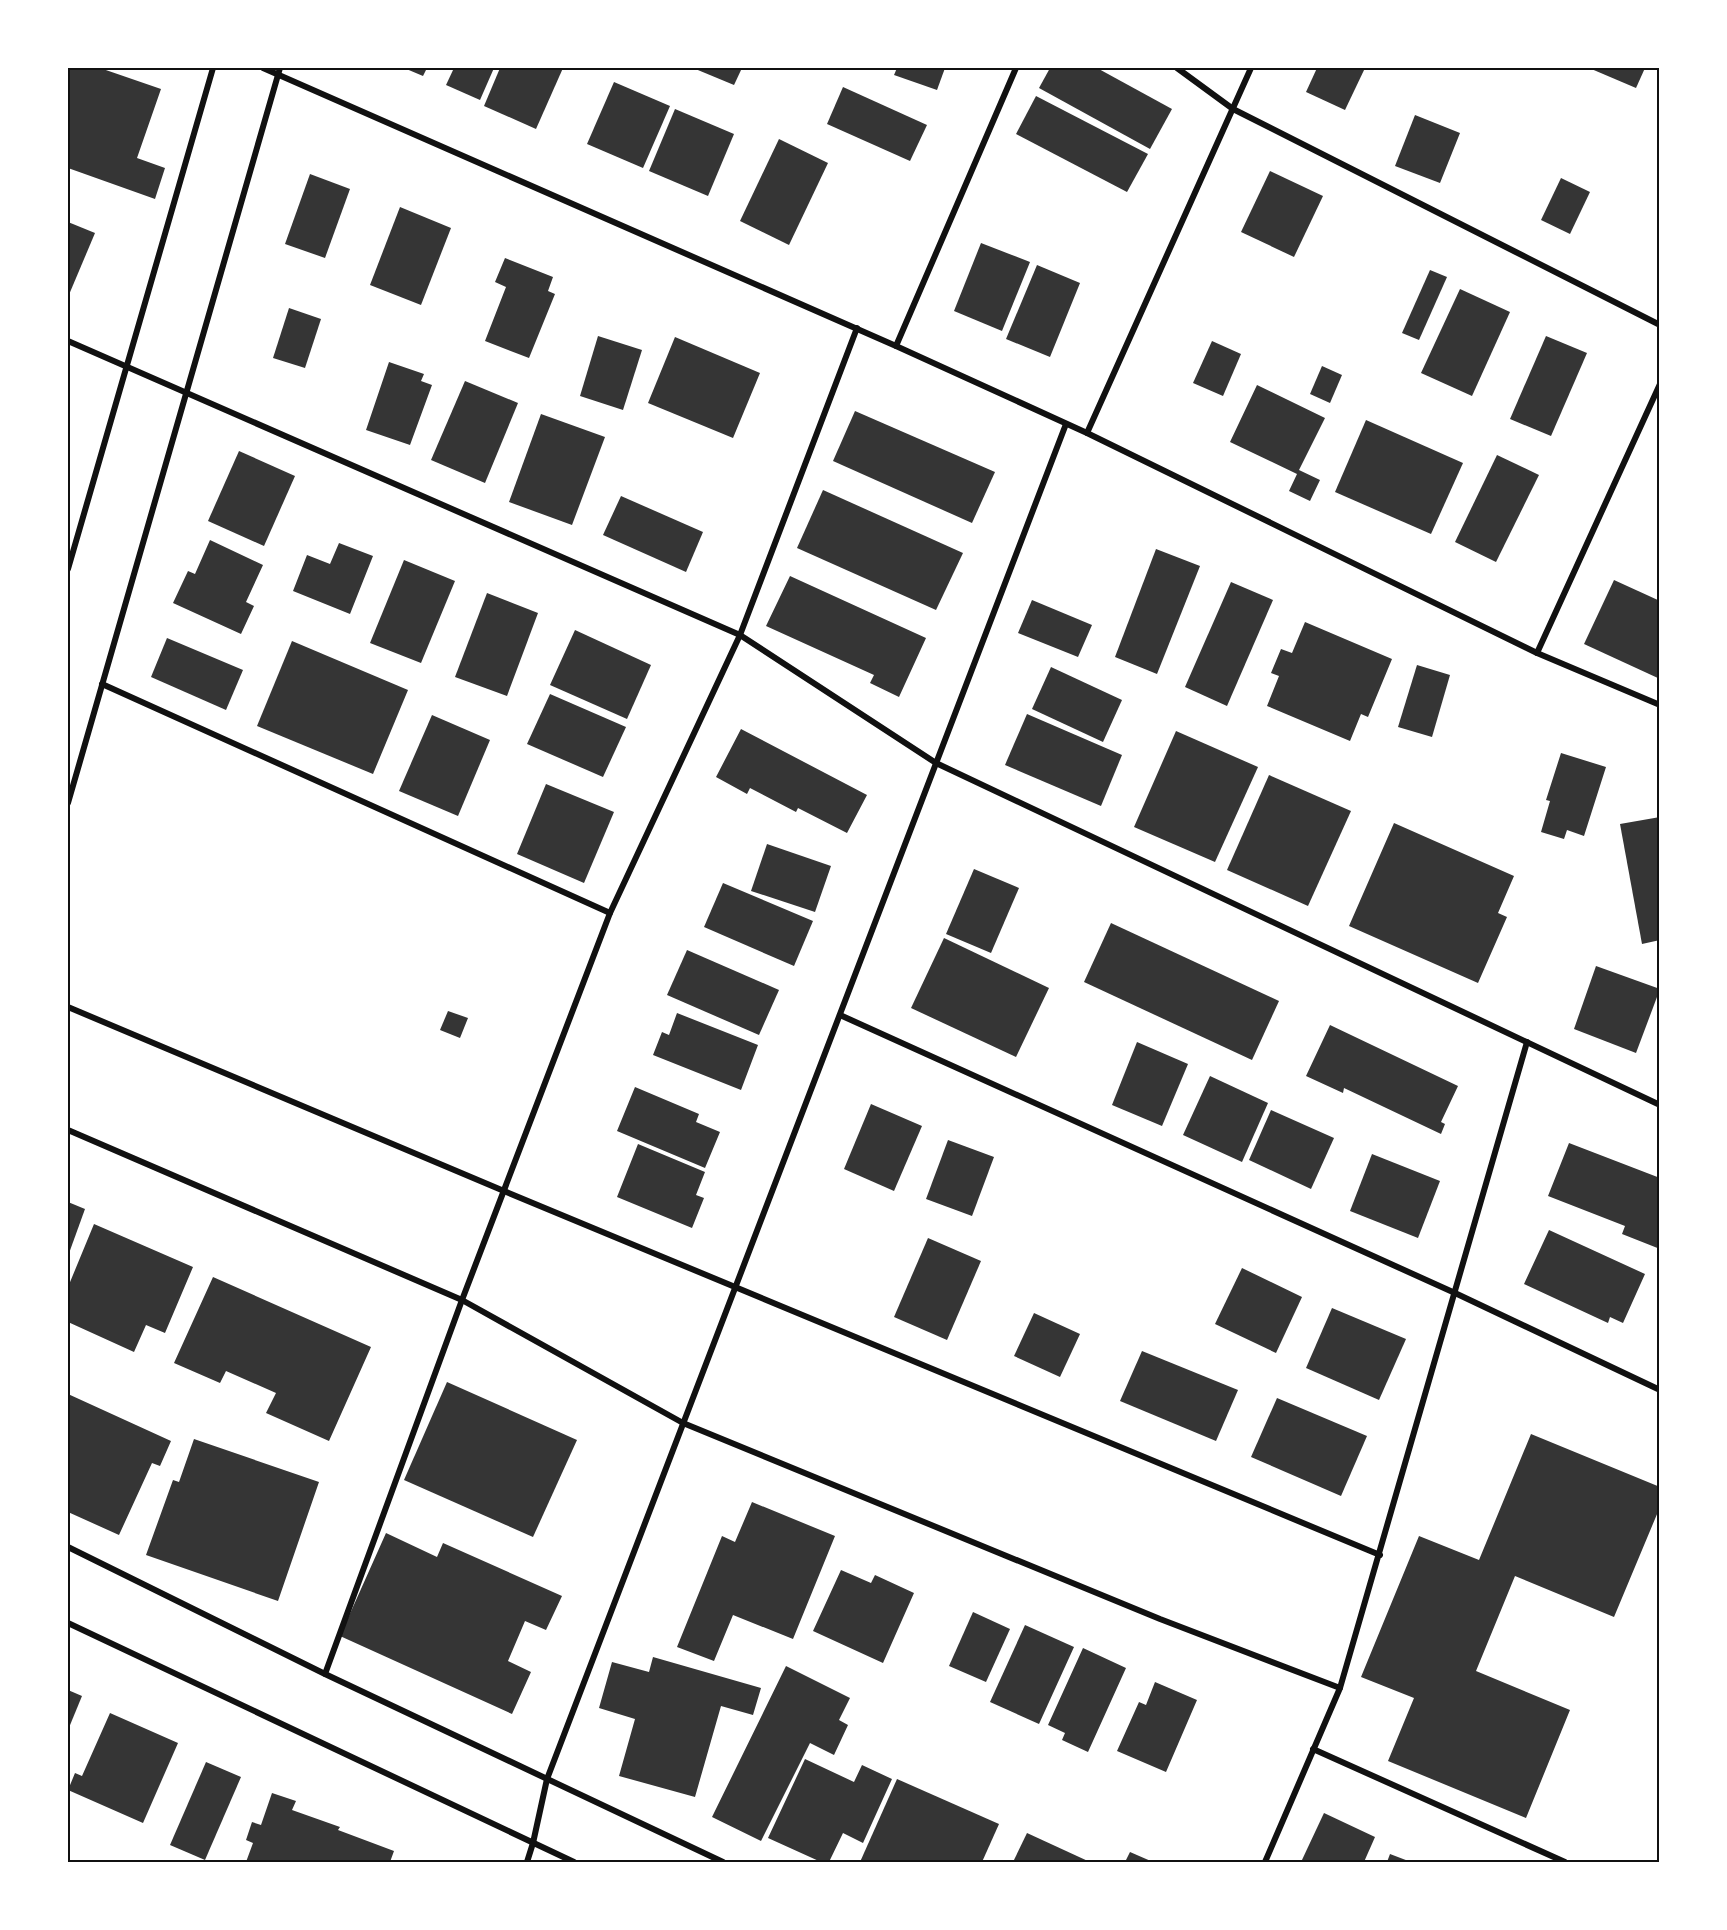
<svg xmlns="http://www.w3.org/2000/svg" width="1727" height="1930" viewBox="0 0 1727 1930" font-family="Inter,sans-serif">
<rect width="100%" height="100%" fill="#fff"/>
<g fill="#353535">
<polygon points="68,68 100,68 161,89 137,158 165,168 155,199 68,168"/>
<polygon points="404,68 427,68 423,76"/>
<polygon points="454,68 494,68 480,100 446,85"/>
<polygon points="500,68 563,68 536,129 484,106"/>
<polygon points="693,68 742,68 734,85"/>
<polygon points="897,68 945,68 937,90 894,75"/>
<polygon points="1050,68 1097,68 1172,109 1150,149 1039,88"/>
<polygon points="1317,68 1365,68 1345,110 1306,92"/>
<polygon points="1589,68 1645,68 1636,88"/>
<polygon points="614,82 670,106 643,168 587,144"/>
<polygon points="843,87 927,125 910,161 827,124"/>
<polygon points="1036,96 1148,154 1127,192 1016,134"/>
<polygon points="675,109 734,134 708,196 649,171"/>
<polygon points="1415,115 1460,133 1440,183 1395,166"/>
<polygon points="779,139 828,163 789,245 740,221"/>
<polygon points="1270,171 1323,196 1294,257 1241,232"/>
<polygon points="310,174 350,189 325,258 285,244"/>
<polygon points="1561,178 1590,192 1570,234 1541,220"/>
<polygon points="400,207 451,228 421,305 370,285"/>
<polygon points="68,222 95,233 68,297"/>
<polygon points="981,243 1030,262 1002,331 954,311"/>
<polygon points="505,258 553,277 548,291 555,294 529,358 485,341 506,287 495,282"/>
<polygon points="1037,265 1080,283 1050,357 1006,339"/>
<polygon points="1430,270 1447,277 1419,340 1402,333"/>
<polygon points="1460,289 1510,312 1472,396 1421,373"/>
<polygon points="289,308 321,319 305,368 273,358"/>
<polygon points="598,336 642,350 623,410 580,396"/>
<polygon points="1546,336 1587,353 1551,436 1510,419"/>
<polygon points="675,337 760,373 733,438 648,403"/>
<polygon points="1212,341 1241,354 1223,396 1193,383"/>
<polygon points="389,362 424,374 421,381 432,385 410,445 366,430"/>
<polygon points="1322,366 1342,375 1330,403 1310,394"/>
<polygon points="465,381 518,403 485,483 431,460"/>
<polygon points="1257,385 1325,418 1299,470 1320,480 1310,501 1289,491 1297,474 1230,442"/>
<polygon points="855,411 995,472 972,523 833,461"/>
<polygon points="541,414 605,437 572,525 509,502"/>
<polygon points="1366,420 1463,463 1431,534 1335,492"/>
<polygon points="239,451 295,476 264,546 208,521"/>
<polygon points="1497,455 1539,475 1496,562 1455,542"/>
<polygon points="823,490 963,553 936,610 797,548"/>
<polygon points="621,496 703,532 686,572 603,535"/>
<polygon points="210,540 263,565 246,602 254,606 241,634 173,603 188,571 195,574"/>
<polygon points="339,543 373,556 350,614 293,591 307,555 330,564"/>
<polygon points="1156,549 1200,566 1157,674 1115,657"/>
<polygon points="404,560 455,581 421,663 370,643"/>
<polygon points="790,576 926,638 899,697 870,683 874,675 766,626"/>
<polygon points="1614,580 1660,601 1660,679 1584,644"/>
<polygon points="1231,582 1273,600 1227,706 1185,687"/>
<polygon points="487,593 538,613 507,696 455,677"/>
<polygon points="1032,600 1092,625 1078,657 1018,633"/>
<polygon points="1305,622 1392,659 1368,717 1361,714 1350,741 1267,706 1279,676 1271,673 1281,649 1292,653"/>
<polygon points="575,630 651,665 627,719 550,685"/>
<polygon points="167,638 243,670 226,710 151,677"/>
<polygon points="292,641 408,690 373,774 257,726"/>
<polygon points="1417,665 1450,675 1432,737 1398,727"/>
<polygon points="1051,667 1122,700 1103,742 1032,709"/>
<polygon points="550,694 626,727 603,777 527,744"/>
<polygon points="1027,714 1122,755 1101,806 1005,765"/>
<polygon points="432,715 490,740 458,816 399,791"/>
<polygon points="741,729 867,795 847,833 798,808 796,812 750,788 747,794 716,777"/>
<polygon points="1176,731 1258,767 1215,862 1134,827"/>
<polygon points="1561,753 1606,767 1584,836 1567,830 1564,839 1541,832 1550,801 1546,800"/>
<polygon points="1269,775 1351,811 1308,906 1227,870"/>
<polygon points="546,784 614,812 584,883 517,854"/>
<polygon points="1660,817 1660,940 1642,944 1620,824"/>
<polygon points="1394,823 1514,876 1498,913 1507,917 1478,983 1349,926"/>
<polygon points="767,844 831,866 815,912 751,891"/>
<polygon points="974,869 1019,888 991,953 946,934"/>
<polygon points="723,883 813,921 794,966 704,927"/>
<polygon points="1111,923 1279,1001 1252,1060 1084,982"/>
<polygon points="944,938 1049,988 1016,1057 911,1008"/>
<polygon points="687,950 779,990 759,1035 667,995"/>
<polygon points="1596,966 1660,989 1636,1053 1574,1029"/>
<polygon points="448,1011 468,1018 460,1038 440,1030"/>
<polygon points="677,1013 758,1045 741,1090 653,1055 662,1032 669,1035"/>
<polygon points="1330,1025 1458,1086 1441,1122 1445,1124 1441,1134 1344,1088 1343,1093 1306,1076"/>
<polygon points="1137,1042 1188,1064 1162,1126 1112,1105"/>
<polygon points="1210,1076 1268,1103 1242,1162 1183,1135"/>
<polygon points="635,1087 699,1114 696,1122 720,1132 705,1168 617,1131"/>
<polygon points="871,1104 922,1126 894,1191 844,1169"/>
<polygon points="1271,1110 1334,1138 1311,1189 1249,1160"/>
<polygon points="948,1140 994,1157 972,1216 926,1199"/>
<polygon points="1569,1143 1660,1178 1660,1249 1622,1234 1625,1226 1548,1196"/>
<polygon points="638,1144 705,1172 696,1195 704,1198 692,1228 617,1197"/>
<polygon points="1372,1154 1440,1181 1418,1238 1350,1211"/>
<polygon points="68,1202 85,1209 68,1256"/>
<polygon points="94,1224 193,1267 165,1333 146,1325 134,1352 68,1322 68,1287"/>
<polygon points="1549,1230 1645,1274 1623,1323 1610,1317 1608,1323 1524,1284"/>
<polygon points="928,1238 981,1261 947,1340 894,1317"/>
<polygon points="1242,1268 1302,1297 1276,1353 1215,1324"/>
<polygon points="213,1277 371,1347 329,1441 266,1413 276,1393 226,1371 220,1383 174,1363"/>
<polygon points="1332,1308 1406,1339 1379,1400 1306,1368"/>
<polygon points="1034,1313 1080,1334 1060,1377 1014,1356"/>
<polygon points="1142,1351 1238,1390 1216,1441 1120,1401"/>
<polygon points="447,1382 577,1440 533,1537 404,1480"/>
<polygon points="68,1394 171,1441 160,1466 152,1463 119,1535 68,1512"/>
<polygon points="1277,1398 1367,1436 1341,1496 1251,1457"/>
<polygon points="1531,1434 1660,1487 1660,1507 1614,1617 1515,1576 1476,1671 1570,1710 1526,1818 1388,1761 1414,1698 1361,1677 1419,1536 1479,1560"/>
<polygon points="194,1439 319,1482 278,1601 146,1555 173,1480 179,1482"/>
<polygon points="752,1502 835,1536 793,1639 733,1615 714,1661 677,1647 722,1536 735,1542"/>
<polygon points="386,1533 437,1557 443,1543 562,1596 546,1630 525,1621 508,1661 531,1672 512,1714 340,1636"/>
<polygon points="841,1570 871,1583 875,1575 914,1593 883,1663 813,1631"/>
<polygon points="973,1612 1010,1629 986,1682 949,1666"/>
<polygon points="1025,1625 1074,1647 1039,1724 990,1702"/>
<polygon points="1083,1648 1126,1668 1088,1752 1062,1740 1065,1733 1048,1725"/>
<polygon points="653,1657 761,1688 753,1715 721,1706 695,1797 619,1776 635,1719 599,1708 612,1662 649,1672"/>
<polygon points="786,1666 850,1698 839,1720 848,1725 834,1755 810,1743 761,1841 712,1817"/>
<polygon points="1155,1682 1197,1700 1166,1772 1117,1751 1139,1702 1146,1705"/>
<polygon points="68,1690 82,1696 68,1730"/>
<polygon points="110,1713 178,1743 143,1823 68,1790 75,1773 82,1776"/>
<polygon points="805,1759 854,1782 862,1765 892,1779 863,1843 843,1833 829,1862 821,1862 768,1838"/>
<polygon points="206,1762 241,1777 205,1860 170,1845"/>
<polygon points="897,1779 999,1824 982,1862 860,1862"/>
<polygon points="272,1793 296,1801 292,1810 340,1827 338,1830 394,1851 390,1862 246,1862 253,1843 246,1840 252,1822 261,1825"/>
<polygon points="1324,1813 1375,1837 1364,1862 1301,1862"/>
<polygon points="1027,1833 1090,1862 1013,1862"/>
<polygon points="1130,1852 1153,1862 1125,1862"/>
<polygon points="1390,1854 1411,1862 1387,1862"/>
</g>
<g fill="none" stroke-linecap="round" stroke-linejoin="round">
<g stroke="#111" stroke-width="6">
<polyline points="263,68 896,346 1087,433 1537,653 1660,705"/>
<polyline points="1177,68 1233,109 1660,325"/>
<polyline points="68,341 740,635 936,763 1660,1105"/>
<polyline points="896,346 1016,68"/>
<polyline points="1087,433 1251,68"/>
<polyline points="68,569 213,68"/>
<polyline points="1537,653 1660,384"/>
<polyline points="102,684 610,913"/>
<polyline points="68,803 280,68"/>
<polyline points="68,1007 504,1191 1380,1555"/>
<polyline points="840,1015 1455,1293 1660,1390"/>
<polyline points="68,1130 462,1300 683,1423 1160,1619 1340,1688"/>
<polyline points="68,1547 325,1674 723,1862"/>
<polyline points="68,1623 574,1862"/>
<polyline points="325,1674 462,1300 610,913 740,635 857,328"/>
<polyline points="1313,1749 1565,1862"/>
<polyline points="527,1862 533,1843 547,1779 1066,424"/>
<polyline points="1265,1862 1340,1688 1527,1042"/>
</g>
</g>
<rect width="1727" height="1930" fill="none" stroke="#ffffff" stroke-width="138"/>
<rect x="69" y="69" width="1589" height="1792" fill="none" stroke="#111" stroke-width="2"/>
</svg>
